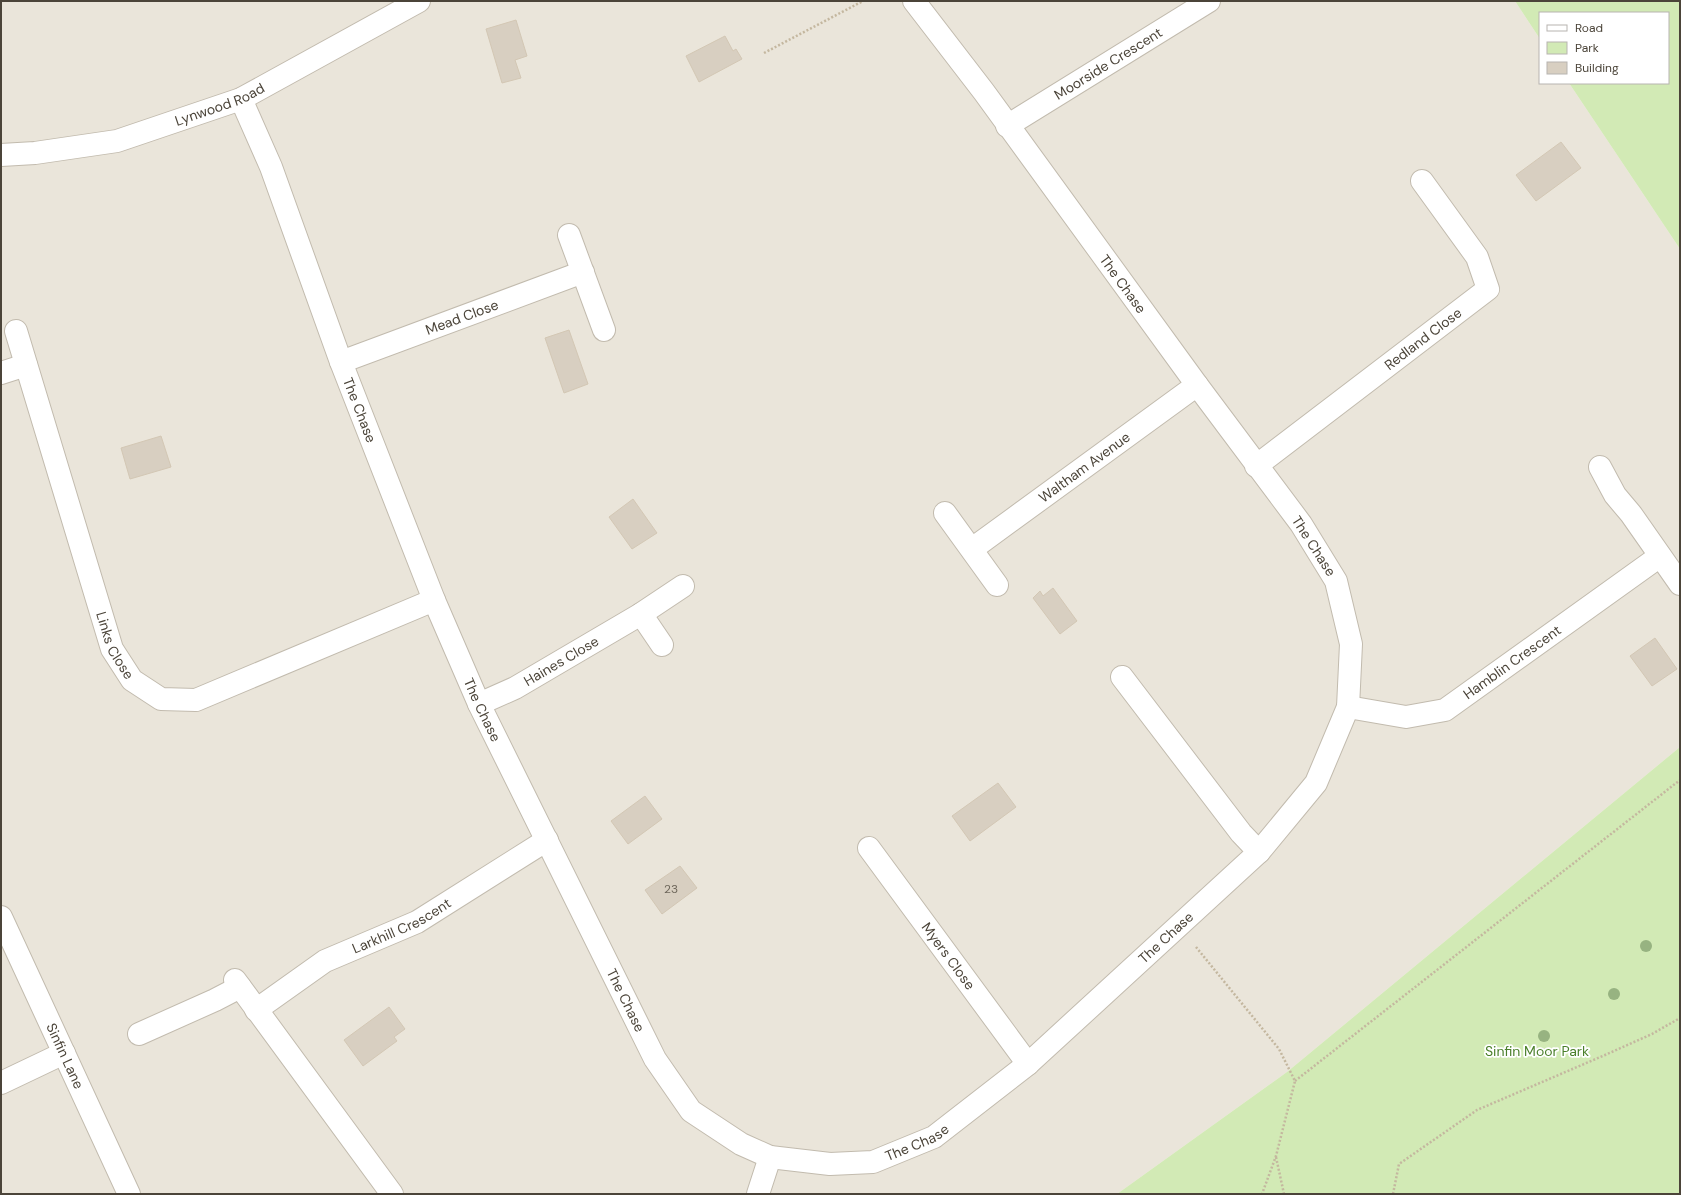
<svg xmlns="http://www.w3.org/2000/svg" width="1681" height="1195" viewBox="0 0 1681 1195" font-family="'DM Sans',sans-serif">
<rect width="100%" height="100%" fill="#f6f3ec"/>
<polygon fill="#eae5da" points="1,1 1515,1 1540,39 1540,83 1569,83 1680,249 1680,747 1287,1072 1117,1194 1,1194"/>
<g fill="#d2eab5">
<polygon points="1515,1 1680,1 1680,249 1569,83 1668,83 1668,13 1540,13 1540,39"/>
<polygon points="1680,747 1680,1194 1117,1194 1287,1072"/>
</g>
<g fill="#d8cfc1" stroke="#d3c7b4">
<polygon points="516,20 527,56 515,60 521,78 502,83 486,29"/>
<polygon points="725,36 733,51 736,49 742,59 699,82 686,56"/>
<polygon points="1561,142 1581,168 1536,201 1516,175"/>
<polygon points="569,330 588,384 564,393 545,338"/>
<polygon points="161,436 171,467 130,479 121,448"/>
<polygon points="633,499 657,533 632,549 609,517"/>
<polygon points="1053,588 1077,621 1060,634 1033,598 1040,591 1043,596"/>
<polygon points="1655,638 1677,669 1652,686 1630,656"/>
<polygon points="998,783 1016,807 970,841 952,816"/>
<polygon points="645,796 662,819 628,844 611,821"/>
<polygon points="680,866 697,888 662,914 645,890"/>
<polygon points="389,1007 405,1029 394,1037 397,1041 363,1066 344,1040"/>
</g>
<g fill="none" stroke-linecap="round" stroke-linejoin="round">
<g stroke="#c2bbae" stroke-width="24">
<g id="minor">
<path id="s1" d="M241,99l30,68 70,195 93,238 45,104 176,355 36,52 50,33 29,13 60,7 43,-2 61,-25 94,-73 231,-212 57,-69 32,-76 3,-63 -15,-63 -35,-57 -104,-139 -213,-293 -70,-91"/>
<path id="s2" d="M1007,126l202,-125"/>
<path id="s3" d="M1,155l34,-2 82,-12 124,-42 178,-98"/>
<polyline points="569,235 604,330"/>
<path id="s4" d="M16,331l96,318 20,31 29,19 35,1 238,-100"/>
<path id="s5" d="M341,362l242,-90"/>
<polyline points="1,373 26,365"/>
<path id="s6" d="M1256,466l232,-177 -11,-32 -55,-76"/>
<polyline points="1600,467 1615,495 1631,514 1680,584"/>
<polyline points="945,513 997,585"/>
<path id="s7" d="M972,549l225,-164"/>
<polyline points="641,614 662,645"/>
<polyline points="1122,677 1241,833 1259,852"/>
<path id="s8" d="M479,704l36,-16 126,-74 42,-28"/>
<path id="s9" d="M1348,707l58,10 39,-7 215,-154"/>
<path id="s10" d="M869,848l159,216"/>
<path id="s11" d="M1,917l128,277"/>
<polyline points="235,980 392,1194"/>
<path id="s12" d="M256,1010l69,-49 92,-39 130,-82"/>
<polyline points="139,1034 215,1000 240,987"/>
<polyline points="1,1083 64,1053"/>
<polyline points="758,1194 770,1157"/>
</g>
</g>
<g stroke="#c4b79f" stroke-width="2.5" stroke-dasharray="2 2" stroke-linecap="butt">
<polyline points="764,53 863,1"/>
<polyline points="1196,947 1279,1049 1295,1081 1276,1156 1262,1194"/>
<polyline points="1295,1081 1680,780"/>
<polyline points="1276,1157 1284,1194"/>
<polyline points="1393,1194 1399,1164 1477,1110 1605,1055 1652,1034 1680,1018"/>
</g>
<use href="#minor" stroke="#fff" stroke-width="22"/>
</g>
<g fill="#97b381">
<circle cx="1646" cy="946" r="6"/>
<circle cx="1614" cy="994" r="6"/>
<circle cx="1544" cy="1036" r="6"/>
</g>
<g text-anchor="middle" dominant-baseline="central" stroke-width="3.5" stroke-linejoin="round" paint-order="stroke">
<g font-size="12" fill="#6e675b">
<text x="671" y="889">23</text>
</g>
<g font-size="14" fill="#4b4439" stroke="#fff">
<text stroke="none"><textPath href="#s2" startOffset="119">Moorside Crescent</textPath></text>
<text stroke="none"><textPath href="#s3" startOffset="226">Lynwood Road</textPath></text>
<text transform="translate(1123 284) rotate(54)">The Chase</text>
<text stroke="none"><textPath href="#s5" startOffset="129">Mead Close</textPath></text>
<text stroke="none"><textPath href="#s6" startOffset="210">Redland Close</textPath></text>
<text stroke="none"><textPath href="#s1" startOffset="333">The Chase</textPath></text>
<text stroke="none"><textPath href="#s7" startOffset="139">Waltham Avenue</textPath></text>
<text transform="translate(1314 546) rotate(57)">The Chase</text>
<text stroke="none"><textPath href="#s4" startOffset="330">Links Close</textPath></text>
<text stroke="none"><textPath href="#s8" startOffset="93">Haines Close</textPath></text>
<text stroke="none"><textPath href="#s9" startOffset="181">Hamblin Crescent</textPath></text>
<text stroke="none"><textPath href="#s1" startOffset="657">The Chase</textPath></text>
<text stroke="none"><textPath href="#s12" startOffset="169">Larkhill Crescent</textPath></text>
<text stroke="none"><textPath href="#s1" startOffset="1677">The Chase</textPath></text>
<text stroke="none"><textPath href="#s10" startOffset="134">Myers Close</textPath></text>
<text stroke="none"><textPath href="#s1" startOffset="981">The Chase</textPath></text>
<text stroke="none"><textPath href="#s11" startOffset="153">Sinfin Lane</textPath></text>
<text stroke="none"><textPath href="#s1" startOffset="1353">The Chase</textPath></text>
</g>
<g font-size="14" fill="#4a7f2a" stroke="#fff">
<text x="1537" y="1051">Sinfin Moor Park</text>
</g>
</g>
<rect width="1681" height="1195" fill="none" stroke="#4b4439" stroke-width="4"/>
<rect x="1539" y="12" width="130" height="72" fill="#ffffff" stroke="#b7b4b0"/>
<rect x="1547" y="25" width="20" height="6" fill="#ffffff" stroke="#b7b4b0"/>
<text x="1575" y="32" font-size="12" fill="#4b4439">Road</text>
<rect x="1547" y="42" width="20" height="12" fill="#d2eab5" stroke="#b7b4b0"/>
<text x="1575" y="52" font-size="12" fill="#4b4439">Park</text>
<rect x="1547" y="62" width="20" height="12" fill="#d8cfc1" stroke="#b7b4b0"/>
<text x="1575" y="72" font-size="12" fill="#4b4439">Building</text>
</svg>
